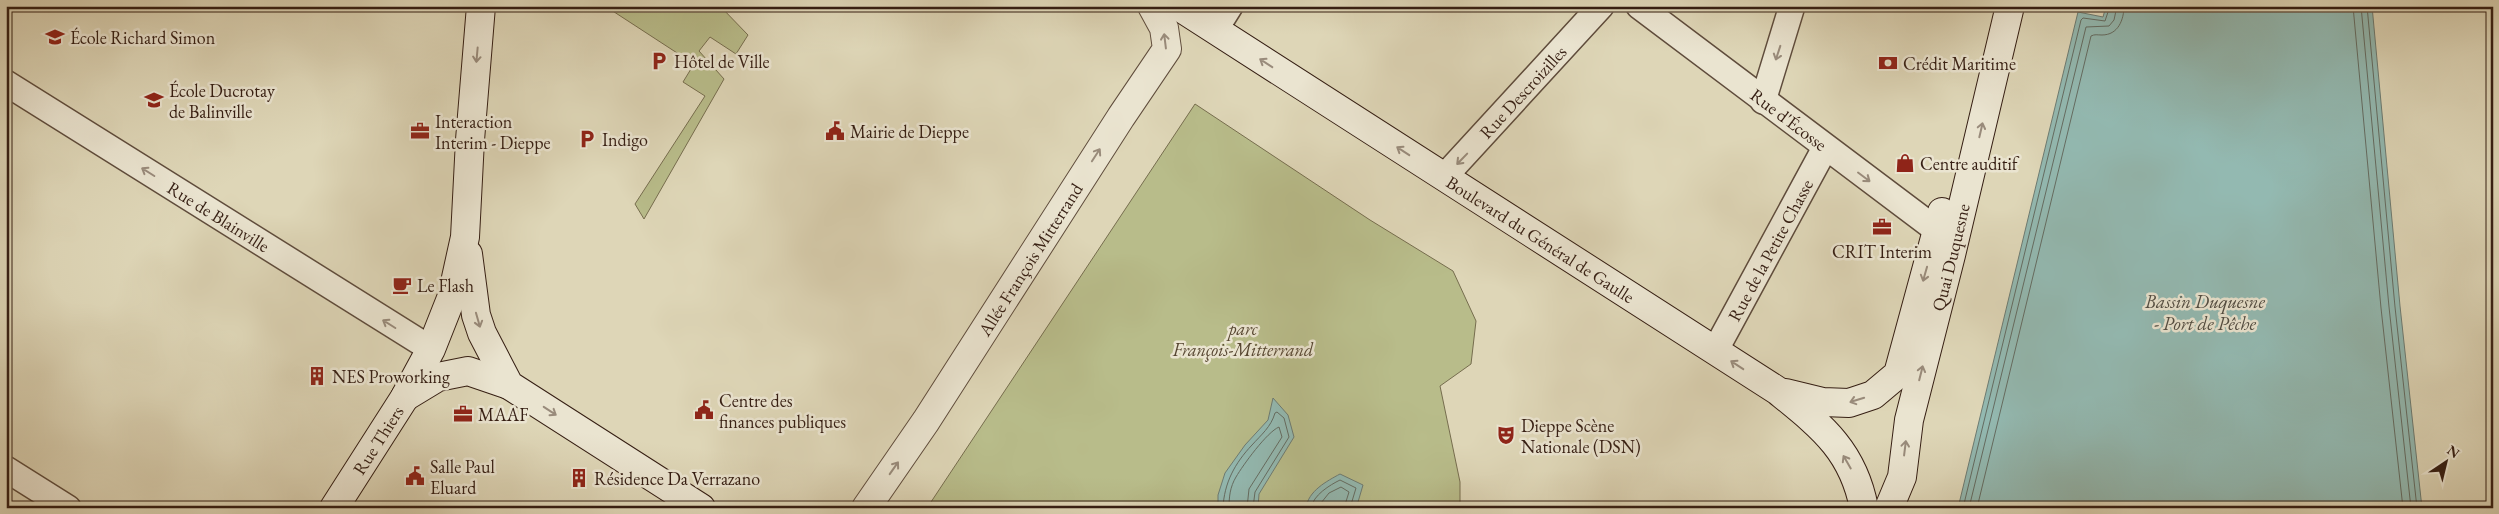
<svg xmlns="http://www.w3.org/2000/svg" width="2499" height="514" viewBox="0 0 2499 514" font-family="'EB Garamond',serif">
<rect width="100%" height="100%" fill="#ded6b7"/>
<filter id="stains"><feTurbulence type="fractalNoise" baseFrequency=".004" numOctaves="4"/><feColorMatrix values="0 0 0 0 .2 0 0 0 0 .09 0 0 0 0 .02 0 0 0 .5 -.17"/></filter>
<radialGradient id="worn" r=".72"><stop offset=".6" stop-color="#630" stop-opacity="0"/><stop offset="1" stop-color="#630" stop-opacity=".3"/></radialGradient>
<g fill="#b8bc8a" stroke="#766d4e">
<polygon points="605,6 720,6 748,35 736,54 710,37 699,51 724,79 644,219 635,204 705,96 683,82 694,64"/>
<polygon points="1195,104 1370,220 1453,271 1476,321 1471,364 1440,386 1460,482 1460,508 927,508"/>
</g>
<g fill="#93b9b1" stroke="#6d7b72">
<polygon points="2106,6 2372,6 2400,306 2422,508 1958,508 2078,12 2103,17"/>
<polygon points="1273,398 1288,415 1294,437 1259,494 1258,508 1218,508 1218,495 1225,473 1245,445 1268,420"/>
<path d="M1340,474l23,11 -5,17 -4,6h-48c2,-17 21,-27 34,-34z"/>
</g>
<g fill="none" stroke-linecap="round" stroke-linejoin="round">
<g stroke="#646c62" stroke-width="1">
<polyline points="2353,6 2381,308 2403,508"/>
<polyline points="2361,6 2389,307 2411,508"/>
<polyline points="2367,6 2395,307 2417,508"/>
<path d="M1223,508c1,-25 12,-45 29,-63 9,-10 19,-18 23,-32l2,-1 7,6 5,19 -34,55 -2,16"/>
<path d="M1229,508c0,-11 1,-21 7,-31 7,-12 31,-45 43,-50l3,10 -33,52 -2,19"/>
<path d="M1311,508c2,-13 19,-23 29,-28l16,8 -6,20"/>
<polyline points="1317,508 1329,493 1341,487 1349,492 1344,508"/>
<polyline points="1963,508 2081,20 2083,18 2105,21 2110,6"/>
<polyline points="1969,508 2086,27 2109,26 2114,20 2117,6"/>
<path d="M1977,508l114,-472c4,-2 6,-1 11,-1 16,0 22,-15 22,-29"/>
</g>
<g stroke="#5f4c3c" stroke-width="28">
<g id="minor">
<path id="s1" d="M1639,6l299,225"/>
<polyline points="1215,30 1230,6"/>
<path id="s2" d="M6,83l425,266"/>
<polyline points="1763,101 1792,6"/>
<path id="s3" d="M1444,177l157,-171"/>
<path id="s4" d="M1715,351l110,-203"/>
<polyline points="6,469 68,508"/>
</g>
</g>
<g stroke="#5f4c3c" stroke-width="30">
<g id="tertiary">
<path id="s5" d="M866,508l60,-87 195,-304 46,-68 -3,-21 -12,-22"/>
</g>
</g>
<g stroke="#351e13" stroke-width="30">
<g id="secondary">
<path id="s6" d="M1178,6l600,385c43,35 75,59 86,117"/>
<polyline points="468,254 476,315 482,333 509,385 701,508"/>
<polyline points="1786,393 1823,402 1849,403 1873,395 1898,374 1942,212"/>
<polyline points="405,397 438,377 468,371 509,385"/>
<path id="s7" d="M334,508l71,-111 26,-48 21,-53 13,-59 5,-97 11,-134"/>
<path id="s8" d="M1889,508l13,-31 7,-57 42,-165 59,-249"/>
</g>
</g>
<use href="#minor" stroke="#eae4d0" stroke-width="25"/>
<use href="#tertiary" stroke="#eae4d0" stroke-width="28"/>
<use href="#secondary" stroke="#eae4d0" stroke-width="28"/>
</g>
<defs><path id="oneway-shaft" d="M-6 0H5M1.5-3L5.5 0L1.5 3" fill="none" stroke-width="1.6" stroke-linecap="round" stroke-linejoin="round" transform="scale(1.25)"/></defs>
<g stroke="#998b7b">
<use href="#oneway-shaft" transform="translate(1165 41) rotate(-97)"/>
<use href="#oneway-shaft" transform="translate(1778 53) rotate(108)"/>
<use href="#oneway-shaft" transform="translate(477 55) rotate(95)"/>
<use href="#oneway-shaft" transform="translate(1266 63) rotate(-147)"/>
<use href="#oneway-shaft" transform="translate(1981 130) rotate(-77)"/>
<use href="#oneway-shaft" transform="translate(1403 151) rotate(-147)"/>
<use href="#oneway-shaft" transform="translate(1096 155) rotate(-57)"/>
<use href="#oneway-shaft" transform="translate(1462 159) rotate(134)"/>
<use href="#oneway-shaft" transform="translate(148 172) rotate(-148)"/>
<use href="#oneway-shaft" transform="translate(1864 177) rotate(37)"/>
<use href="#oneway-shaft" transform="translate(1925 274) rotate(106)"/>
<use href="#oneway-shaft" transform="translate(478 320) rotate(74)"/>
<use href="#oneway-shaft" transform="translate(389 324) rotate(-148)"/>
<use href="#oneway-shaft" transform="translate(1737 365) rotate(-147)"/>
<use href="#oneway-shaft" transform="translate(1921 373) rotate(-76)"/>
<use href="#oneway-shaft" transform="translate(1857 400) rotate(163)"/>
<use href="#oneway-shaft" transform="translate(550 411) rotate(33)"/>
<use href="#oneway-shaft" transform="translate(1905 448) rotate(-83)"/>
<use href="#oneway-shaft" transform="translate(1847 462) rotate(-120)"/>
<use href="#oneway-shaft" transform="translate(894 468) rotate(-55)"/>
</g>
<defs>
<g id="school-bare" transform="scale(1.5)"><path d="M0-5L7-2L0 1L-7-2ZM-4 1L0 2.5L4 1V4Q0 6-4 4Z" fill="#8f2418" stroke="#eae4d0" stroke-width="2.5" paint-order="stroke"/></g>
<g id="parking-bare" transform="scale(1.5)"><path d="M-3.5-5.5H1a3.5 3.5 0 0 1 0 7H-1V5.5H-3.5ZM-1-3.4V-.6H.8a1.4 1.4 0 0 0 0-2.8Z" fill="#8f2418" stroke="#eae4d0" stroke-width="2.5" paint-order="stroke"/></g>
<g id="bank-bare" transform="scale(1.5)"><path d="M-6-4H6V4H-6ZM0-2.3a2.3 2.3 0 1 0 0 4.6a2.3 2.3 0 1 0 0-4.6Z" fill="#8f2418" stroke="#eae4d0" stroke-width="2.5" paint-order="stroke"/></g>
<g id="office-bare" transform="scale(1.5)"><path d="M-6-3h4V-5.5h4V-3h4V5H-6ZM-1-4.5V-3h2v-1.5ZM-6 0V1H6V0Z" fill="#8f2418" stroke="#eae4d0" stroke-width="2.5" paint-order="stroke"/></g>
<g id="civic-bare" transform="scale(1.5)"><path d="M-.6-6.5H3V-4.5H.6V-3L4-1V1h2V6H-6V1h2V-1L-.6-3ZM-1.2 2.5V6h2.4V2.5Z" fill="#8f2418" stroke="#eae4d0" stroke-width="2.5" paint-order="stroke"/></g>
<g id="shop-bare" transform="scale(1.5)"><path d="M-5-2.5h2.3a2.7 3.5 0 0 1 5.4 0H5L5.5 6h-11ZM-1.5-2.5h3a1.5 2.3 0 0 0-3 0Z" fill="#8f2418" stroke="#eae4d0" stroke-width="2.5" paint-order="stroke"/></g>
<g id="cafe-bare" transform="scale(1.5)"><path d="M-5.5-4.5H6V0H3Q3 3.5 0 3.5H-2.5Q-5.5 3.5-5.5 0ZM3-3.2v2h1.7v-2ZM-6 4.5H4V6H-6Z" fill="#8f2418" stroke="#eae4d0" stroke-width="2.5" paint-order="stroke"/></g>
<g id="building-bare" transform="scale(1.5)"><path d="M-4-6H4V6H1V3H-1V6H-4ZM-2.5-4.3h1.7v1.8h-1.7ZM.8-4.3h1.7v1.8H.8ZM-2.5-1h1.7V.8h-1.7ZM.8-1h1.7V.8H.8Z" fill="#8f2418" stroke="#eae4d0" stroke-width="2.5" paint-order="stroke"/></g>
<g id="theatre-bare" transform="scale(1.5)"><path d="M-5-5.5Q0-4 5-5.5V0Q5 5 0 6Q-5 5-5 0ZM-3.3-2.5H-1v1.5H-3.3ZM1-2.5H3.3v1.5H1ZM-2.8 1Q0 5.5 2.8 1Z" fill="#8f2418" stroke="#eae4d0" stroke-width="2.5" paint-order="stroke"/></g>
</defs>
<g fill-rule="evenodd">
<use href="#school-bare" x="55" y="37"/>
<use href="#parking-bare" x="659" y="61"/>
<use href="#bank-bare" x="1888" y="63"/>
<use href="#school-bare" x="154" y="100"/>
<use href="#office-bare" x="420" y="131"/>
<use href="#civic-bare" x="835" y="131"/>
<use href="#parking-bare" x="587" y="139"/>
<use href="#shop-bare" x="1905" y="163"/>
<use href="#office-bare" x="1882" y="227"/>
<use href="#cafe-bare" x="402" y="285"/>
<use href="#building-bare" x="317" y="376"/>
<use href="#civic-bare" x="704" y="410"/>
<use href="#office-bare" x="463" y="414"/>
<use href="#theatre-bare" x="1506" y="435"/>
<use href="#civic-bare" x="415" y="476"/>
<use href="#building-bare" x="579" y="478"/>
</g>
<g text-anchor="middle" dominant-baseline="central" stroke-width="5" stroke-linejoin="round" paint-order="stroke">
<g font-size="18" fill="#351e13" stroke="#eae4d0" text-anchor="start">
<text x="70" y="37">École Richard Simon</text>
<text x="674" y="61">Hôtel de Ville</text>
<text x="1903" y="63">Crédit Maritime</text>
<text x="169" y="90">École Ducrotay<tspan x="169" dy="21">de Balinville</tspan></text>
<text x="435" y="121">Interaction<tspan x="435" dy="21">Interim - Dieppe</tspan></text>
<text x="850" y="131">Mairie de Dieppe</text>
<text x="602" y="139">Indigo</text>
<text x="1920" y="163">Centre auditif</text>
<text x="1882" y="251" text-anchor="middle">CRIT Interim</text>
<text x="417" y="285">Le Flash</text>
<text x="332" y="376">NES Proworking</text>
<text x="719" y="400">Centre des<tspan x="719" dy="21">finances publiques</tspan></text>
<text x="478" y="414">MAAF</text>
<text x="1521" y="425">Dieppe Scène<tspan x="1521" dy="21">Nationale (DSN)</tspan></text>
<text x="430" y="466">Salle Paul<tspan x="430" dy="21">Eluard</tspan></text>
<text x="594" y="478">Résidence Da Verrazano</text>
</g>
<g font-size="18" fill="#351e13" stroke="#eae4d0">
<text stroke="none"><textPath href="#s3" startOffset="116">Rue Descroizilles</textPath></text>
<text stroke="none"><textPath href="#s1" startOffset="188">Rue d'Écosse</textPath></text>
<text stroke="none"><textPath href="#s2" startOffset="251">Rue de Blainville</textPath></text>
<text stroke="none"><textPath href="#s6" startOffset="431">Boulevard du Général de Gaulle</textPath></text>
<text stroke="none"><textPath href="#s4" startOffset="115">Rue de la Petite Chasse</textPath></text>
<text stroke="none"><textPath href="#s8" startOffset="259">Quai Duquesne</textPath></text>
<text stroke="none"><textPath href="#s5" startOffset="298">Allée François Mitterrand</textPath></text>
<text stroke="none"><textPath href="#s7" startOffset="81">Rue Thiers</textPath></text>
</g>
<g font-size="18" font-style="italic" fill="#564631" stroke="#eae4d0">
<text x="1243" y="328">parc<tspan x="1243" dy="21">François-Mitterrand</tspan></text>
</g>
<g font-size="19" font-style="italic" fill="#514c42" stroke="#eae4d0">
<text x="2205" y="301">Bassin Duquesne<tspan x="2205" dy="22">- Port de Pêche</tspan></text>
</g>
</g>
<rect width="2499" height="514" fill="none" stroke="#ded6b7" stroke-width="25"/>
<rect x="8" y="8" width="2484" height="499" fill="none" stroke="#351e13" stroke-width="2.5"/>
<rect x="12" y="12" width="2474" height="489" fill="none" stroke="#351e13"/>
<g transform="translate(2446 462) rotate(35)" stroke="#eae4d0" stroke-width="4" paint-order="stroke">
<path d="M0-4L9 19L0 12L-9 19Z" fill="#351e13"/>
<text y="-8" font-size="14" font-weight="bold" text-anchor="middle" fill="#351e13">N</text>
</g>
<rect width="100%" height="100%" filter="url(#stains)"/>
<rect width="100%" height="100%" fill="url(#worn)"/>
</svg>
